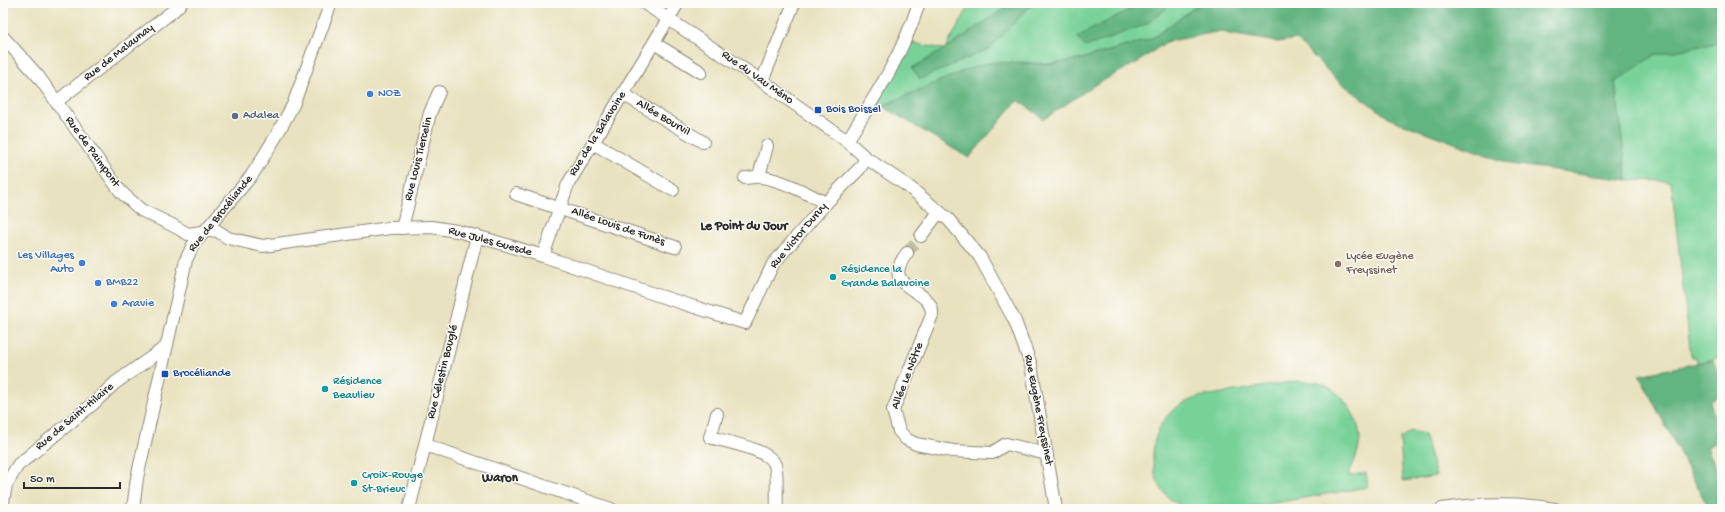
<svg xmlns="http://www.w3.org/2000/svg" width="1725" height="512" viewBox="0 0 1725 512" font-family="'Gochi Hand',sans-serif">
<rect width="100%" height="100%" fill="#fdfcf7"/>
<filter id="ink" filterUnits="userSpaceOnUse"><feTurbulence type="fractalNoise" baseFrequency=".025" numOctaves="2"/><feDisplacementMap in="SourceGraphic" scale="8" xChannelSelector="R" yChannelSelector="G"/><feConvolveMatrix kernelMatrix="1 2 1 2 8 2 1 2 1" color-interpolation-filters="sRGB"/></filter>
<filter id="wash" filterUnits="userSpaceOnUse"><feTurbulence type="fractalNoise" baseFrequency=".012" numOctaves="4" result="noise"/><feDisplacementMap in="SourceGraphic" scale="16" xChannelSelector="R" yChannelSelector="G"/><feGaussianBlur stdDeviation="0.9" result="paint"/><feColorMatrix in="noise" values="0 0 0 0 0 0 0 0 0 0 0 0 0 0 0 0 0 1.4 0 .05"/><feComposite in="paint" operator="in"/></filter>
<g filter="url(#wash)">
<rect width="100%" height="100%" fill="#e9e2c0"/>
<g fill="#78d298" stroke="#527e62">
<polygon points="971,3 1201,3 1151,39 1081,59 1052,64 1016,62 968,69 882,106 876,102 911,43 945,49"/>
<polygon points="1717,42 1722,42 1722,357 1697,363 1696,357 1691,357 1671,181 1627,180 1615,82 1654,55"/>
<path d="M1297,381c7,1 15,0 22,2 22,6 39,32 41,54 0,14 -7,27 -12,39l18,-3 2,14 -129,22h-81l22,-4c-3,-2 -8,-4 -11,-7 -22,-21 -21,-62 0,-84 7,-8 19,-13 29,-17z"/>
<polygon points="1411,431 1424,434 1436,476 1403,481 1400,438"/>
</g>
<g fill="#62b480" stroke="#467056">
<polygon points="1005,3 1033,3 989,49 920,79 912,68 945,49 1004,9"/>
<polygon points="1142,3 1173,3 1147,24 1085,47 1077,37"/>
<polygon points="1201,3 1722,3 1722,42 1654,55 1615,82 1627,180 1511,164 1390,119 1337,80 1296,39 1278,42 1229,34 1221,31 1166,42 1138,62 1093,86 1044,119 1018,100 969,158 882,106 968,69 992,62 1052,64 1081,59 1151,39"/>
<polygon points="1713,360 1722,383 1722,394 1710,402 1721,440 1707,447 1722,482 1722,509 1709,509 1639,375"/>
</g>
</g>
<g filter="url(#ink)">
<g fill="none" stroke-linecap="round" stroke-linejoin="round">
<polyline stroke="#c3bda2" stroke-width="12" stroke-dasharray="12 6" stroke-linecap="butt" points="907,253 921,236"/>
<g stroke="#8a8676" stroke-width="14">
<g id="minor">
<polyline points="644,3 762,81 847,141 866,158 909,187 948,219 980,257 1015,321 1031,365 1056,509"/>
<polyline points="3,37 38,76 121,192 141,210 172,225 188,234 216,230 228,238 263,246 390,228 431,227 457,231 490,240 543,256 660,296 745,323 773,264 826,203 860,168 866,158"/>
<polyline points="654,43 701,72"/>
<polyline points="762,81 794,3"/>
<polyline points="623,94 703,142"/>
<polyline points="56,102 173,11 181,3"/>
<path d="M847,141c29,-46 55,-85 72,-138"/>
<polyline points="593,143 673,190"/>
<polyline points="759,176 767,146"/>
<path d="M745,178c5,0 11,-2 16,-1 22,3 45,16 65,26"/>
<polyline points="516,194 675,247"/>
<polyline points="402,228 430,113 439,92"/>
<polyline points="921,236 939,212"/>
<path d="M907,253c-30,38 27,33 25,62l-39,95 6,21 7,8 10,5 37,7 39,2 14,-9 41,10"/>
<polyline points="543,256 568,184 678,3"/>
<path d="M717,414l-7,23c16,5 59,12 65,28 3,8 1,34 2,44"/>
<polyline points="425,445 611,509"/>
<polyline points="3,501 6,485 18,465 94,403 115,383 166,347"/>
<polyline points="133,509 137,478 186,260 193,245 252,175 275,138 293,105 331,3"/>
<polyline points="409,509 477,236"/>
<path d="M1442,509c38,-6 75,-7 113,0"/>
</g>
</g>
<use href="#minor" stroke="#fff" stroke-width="12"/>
</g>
</g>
<g fill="#3f7fe0" stroke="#fdfcf7" stroke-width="1.5">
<circle cx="370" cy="94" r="4"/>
<circle cx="82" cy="263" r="4"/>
<circle cx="98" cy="283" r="4"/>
<circle cx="114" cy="304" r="4"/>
</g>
<g fill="#1a4fb4" stroke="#fdfcf7" stroke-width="1.5">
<rect x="814" y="106" width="8" height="8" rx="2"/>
<rect x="161" y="370" width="8" height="8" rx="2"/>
</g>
<circle fill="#5c6f8a" stroke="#fdfcf7" stroke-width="1.5" cx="235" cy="116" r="4"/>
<circle fill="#8d6e63" stroke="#fdfcf7" stroke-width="1.5" cx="1338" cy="264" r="4"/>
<g fill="#0f9aa8" stroke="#fdfcf7" stroke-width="1.5">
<circle cx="833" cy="277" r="4"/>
<circle cx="325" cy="389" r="4"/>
<circle cx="354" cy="483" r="4"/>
</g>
<g text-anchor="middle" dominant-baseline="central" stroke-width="3" stroke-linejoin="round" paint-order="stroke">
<g font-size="12" fill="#2b2b2b" stroke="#fdfcf7">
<text transform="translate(119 53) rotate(-38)">Rue de Malaunay</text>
<text transform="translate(757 78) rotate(35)">Rue du Vau Méno</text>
<text transform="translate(663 118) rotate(31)">Allée Bourvil</text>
<text transform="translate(598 134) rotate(-58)">Rue de la Balavoine</text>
<text transform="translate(92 152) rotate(54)">Rue de Paimpont</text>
<text transform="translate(419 159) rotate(-76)">Rue Louis Tiercelin</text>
<text transform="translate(221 214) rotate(-51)">Rue de Brocéliande</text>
<text transform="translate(618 227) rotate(19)">Allée Louis de Funès</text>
<text transform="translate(799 236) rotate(-50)">Rue Victor Duruy</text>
<text transform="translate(490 242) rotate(15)">Rue Jules Guesde</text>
<text transform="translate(443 372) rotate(-76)">Rue Célestin Bouglé</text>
<text transform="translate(908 376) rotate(-69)">Allée Le Nôtre</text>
<text transform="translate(1038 410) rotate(79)">Rue Eugène Freyssinet</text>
<text transform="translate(75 417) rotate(-40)">Rue de Saint-Hilaire</text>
</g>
<g font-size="12" fill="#366cbe" stroke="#fdfcf7" text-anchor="start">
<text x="378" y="94">NOZ</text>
<text x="74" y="256" text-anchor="end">Les Villages<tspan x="74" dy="14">Auto</tspan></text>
<text x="106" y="283">BMB22</text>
<text x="122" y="304">Aravie</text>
</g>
<g font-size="12" fill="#164399" stroke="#fdfcf7" text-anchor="start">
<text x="826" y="110">Bois Boissel</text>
<text x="173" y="374">Brocéliande</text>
</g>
<g font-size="12" fill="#4e5e75" stroke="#fdfcf7" text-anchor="start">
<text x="243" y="116">Adalea</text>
</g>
<g font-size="12" fill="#785e54" stroke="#fdfcf7" text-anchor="start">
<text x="1346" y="257">Lycée Eugène<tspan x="1346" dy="14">Freyssinet</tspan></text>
</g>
<g font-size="12" fill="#0d838f" stroke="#fdfcf7" text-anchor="start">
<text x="841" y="270">Résidence la<tspan x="841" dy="14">Grande Balavoine</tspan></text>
<text x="333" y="382">Résidence<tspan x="333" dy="14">Beaulieu</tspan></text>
<text x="362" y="476">Croix-Rouge<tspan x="362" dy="14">St-Brieuc</tspan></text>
</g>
<g font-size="13" font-weight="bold" fill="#2b2b2b" stroke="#fdfcf7">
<text x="744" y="226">Le Point du Jour</text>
<text x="500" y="478">Waron</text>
</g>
</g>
<rect width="1725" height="512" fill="none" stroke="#fdfcf7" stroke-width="16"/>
<path d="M24 482v6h96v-6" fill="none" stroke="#2b2b2b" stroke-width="2"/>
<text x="30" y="482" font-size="12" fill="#2b2b2b" stroke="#fdfcf7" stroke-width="3" paint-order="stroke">50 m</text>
</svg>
